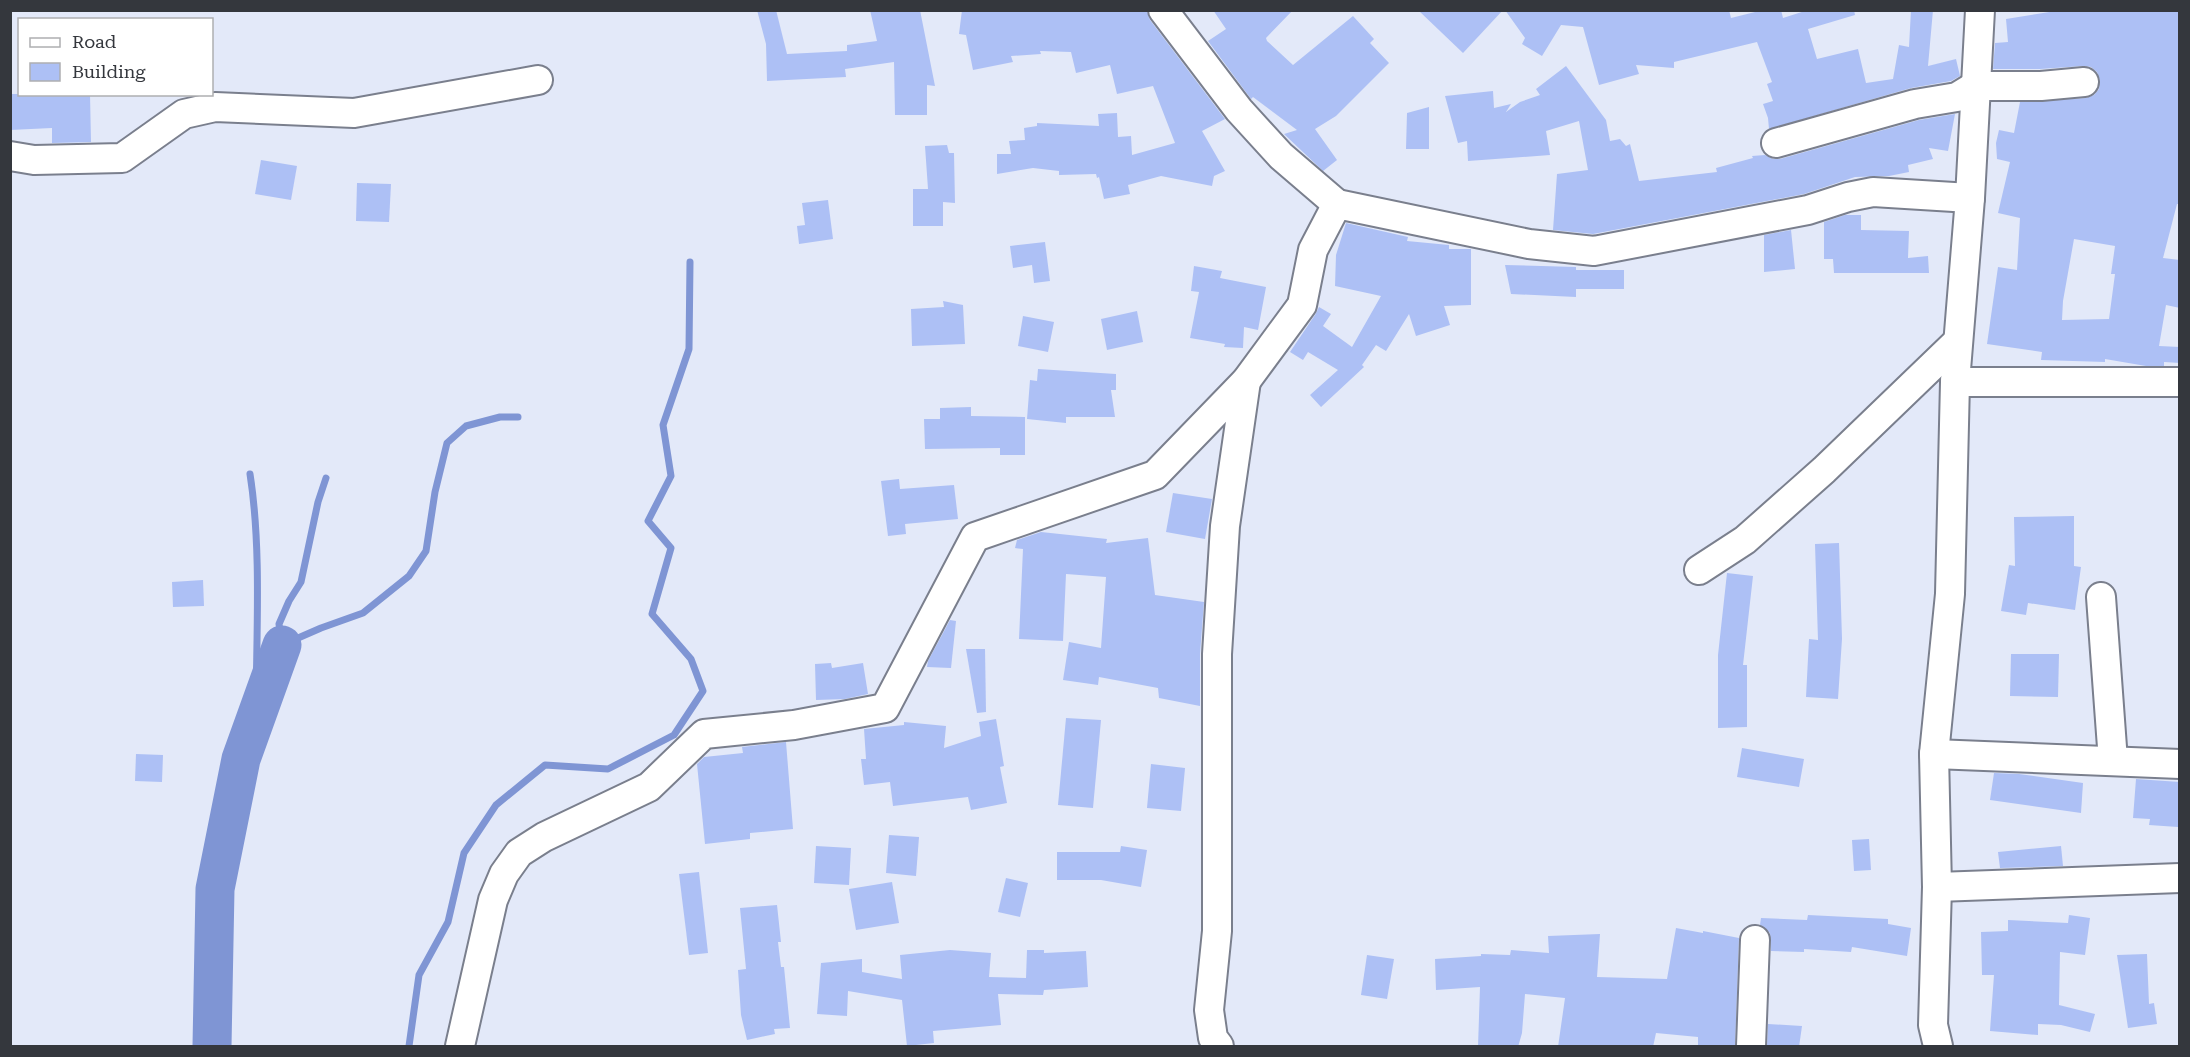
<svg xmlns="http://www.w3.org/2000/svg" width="2190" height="1057" viewBox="0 0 2190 1057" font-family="'Roboto Serif',serif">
<rect width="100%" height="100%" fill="#e3e9f9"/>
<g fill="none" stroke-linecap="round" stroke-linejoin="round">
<g stroke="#7f95d4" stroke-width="7">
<path d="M250,474c12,77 6,165 6,243"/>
<polyline points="326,478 318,502 301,582 289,601 279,624 282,645 321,628 363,613 409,576 426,551 435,492 447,443 466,426 500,417 518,417"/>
<polyline points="409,1046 419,975 448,922 464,853 496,805 545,765 608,769 674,735 703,691 691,659 652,614 671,548 648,521 671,476 663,425 689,349 690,262"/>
</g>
<polyline stroke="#7f95d4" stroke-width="39" points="212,1046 215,889 241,759 282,645"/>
</g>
<g fill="#adc0f5" fill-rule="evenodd">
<polygon points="757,10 776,10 787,54 847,51 847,45 877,41 870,10 920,10 935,86 927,85 927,115 895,115 894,62 845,69 846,77 767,81 766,44"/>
<polygon points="962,10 1147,10 1150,20 1225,119 1202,131 1225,171 1214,176 1212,186 1161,176 1128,185 1130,194 1104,199 1099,177 1097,178 1096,174 1059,175 1059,171 1033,168 997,174 997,154 1011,154 1009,141 1025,140 1024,128 1037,126 1037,123 1099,126 1098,114 1117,113 1118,137 1131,136 1132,155 1175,143 1153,86 1117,94 1110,65 1076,73 1071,52 1040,51 1041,54 1011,56 1013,62 973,70 966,35 959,34"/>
<polygon points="1213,10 1293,10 1266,38 1267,41 1293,65 1353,16 1374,39 1370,43 1389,63 1336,116 1315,129 1337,160 1323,171 1284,134 1297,130 1253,97 1251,99 1208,41 1226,29"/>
<polygon points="1418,10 1503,10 1463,53"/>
<polygon points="1505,10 1729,10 1731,18 1763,10 1781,10 1783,18 1808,10 1854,10 1855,15 1808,29 1817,59 1858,49 1866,83 1893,79 1899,45 1909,47 1911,10 1933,10 1928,66 1956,59 1960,76 1951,81 1911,88 1769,129 1768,118 1763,104 1773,101 1767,84 1772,82 1757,42 1674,62 1674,68 1636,65 1639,74 1599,85 1583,27 1561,25 1542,56 1522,44 1525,38"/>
<path d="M2062,10h118v194h-3l-14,54 17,2v48l-14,-3 -7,41 21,1v16l-16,-1v4h-18l-41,-7v3l-64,-2 1,-8 -55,-8 11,-77 19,3 3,-52 -22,-5 12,-51 -13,-3 -1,-16 3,-13 15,3 6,-31 66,-4 8,-3 5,-6 1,-8 -3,-9 -6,-5 -8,-1 -43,3h-47l2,-26 13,-1 -2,-23zM2074,239l41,7 -4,28h4l-6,45 -47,1 1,-19z"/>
<polygon points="1566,66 1606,120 1610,141 1620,139 1626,146 1630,144 1639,181 1717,172 1716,168 1753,158 1752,156 1765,155 1773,159 1780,159 1919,120 1955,114 1948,151 1929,148 1933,159 1908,165 1909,172 1889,176 1855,177 1804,194 1593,234 1553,230 1557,174 1588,170 1579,121 1546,131 1550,155 1468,161 1467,141 1458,143 1445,96 1493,91 1494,108 1511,104 1506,112 1520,102 1540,95 1536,89"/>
<polygon points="10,94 90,94 91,142 52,143 52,128 10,130"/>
<polygon points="1429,107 1429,149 1406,149 1407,113"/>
<polygon points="947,145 949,153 954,153 955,203 943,202 943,226 913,226 913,189 928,189 925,146"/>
<polygon points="261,160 297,166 291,200 255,194"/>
<polygon points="357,183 391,184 389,222 356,221"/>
<polygon points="828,200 833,239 799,244 797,226 805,225 802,203"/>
<polygon points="1845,215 1861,215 1861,230 1909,231 1908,258 1928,256 1929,273 1834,273 1833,259 1824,259 1824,222"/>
<polygon points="1346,223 1408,237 1407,241 1449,245 1449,249 1471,249 1471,305 1444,306 1450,325 1416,336 1409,314 1386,351 1376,345 1362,365 1364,367 1321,407 1310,395 1338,370 1308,352 1303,360 1290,352 1315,315 1319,307 1331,314 1323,326 1352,347 1381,296 1335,286 1336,255"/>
<polygon points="1791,230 1795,269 1764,272 1764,235"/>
<polygon points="1045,242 1050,281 1034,283 1032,265 1013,268 1010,246"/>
<polygon points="1505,265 1576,267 1576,270 1624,270 1624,289 1576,289 1576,297 1511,294"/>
<polygon points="1194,266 1222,271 1220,278 1266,287 1258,330 1244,327 1243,348 1224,347 1225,344 1190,338 1199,292 1191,291"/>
<polygon points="943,301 963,305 965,344 912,346 911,309 944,307"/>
<polygon points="1137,311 1143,342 1107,350 1101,319"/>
<polygon points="1023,316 1054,322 1048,352 1018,346"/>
<polygon points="1038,369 1116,374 1116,390 1111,390 1115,417 1066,417 1066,423 1027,419 1030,380 1037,381"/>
<polygon points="971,407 971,416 1025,417 1025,455 1000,455 1000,448 925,449 924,419 940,419 940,408"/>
<polygon points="899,479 900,489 954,485 958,519 905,524 906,534 888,536 881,481"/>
<polygon points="1173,493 1212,499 1205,539 1166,532"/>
<polygon points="2074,516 2074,566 2081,567 2075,610 2028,603 2026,615 2001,611 2009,565 2015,566 2014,517"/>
<polygon points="1041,532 1107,539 1106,543 1148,538 1155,595 1204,602 1200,654 1200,706 1159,698 1158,688 1099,677 1098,685 1063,680 1069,642 1101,648 1106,577 1066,574 1063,641 1019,639 1023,549 1015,548 1017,540"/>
<polygon points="1839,543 1842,639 1838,699 1806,697 1809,639 1818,640 1815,544"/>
<polygon points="1727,573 1753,576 1743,665 1747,665 1747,727 1718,728 1718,655"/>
<polygon points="203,580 204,606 173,607 172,582"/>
<polygon points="950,620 956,621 951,668 927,667 928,661"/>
<polygon points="966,649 985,649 986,712 977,713"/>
<polygon points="2011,654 2059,654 2058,697 2010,696"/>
<polygon points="831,663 832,668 863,663 868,694 845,699 816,700 815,664"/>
<polygon points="1066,718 1101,720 1093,808 1058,805"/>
<polygon points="996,719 1004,766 1000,767 1007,803 971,810 968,797 893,806 890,782 864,785 861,759 866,759 864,729 904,725 904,722 946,726 944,748 981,736 979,722"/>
<polygon points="786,742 793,829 750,833 750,839 705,844 697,764 704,757 743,753 742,747"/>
<polygon points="1742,748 1804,759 1799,787 1737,777"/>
<polygon points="136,754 163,755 162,782 135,781"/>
<polygon points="1151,764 1185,768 1181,811 1147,808"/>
<polygon points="1994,773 2019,774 2083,783 2081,813 1990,800"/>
<polygon points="2136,779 2180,782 2178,827 2149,825 2150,819 2133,818"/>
<polygon points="889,835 919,837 916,876 886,873"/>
<polygon points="1869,839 1871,870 1854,871 1852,840"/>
<polygon points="816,846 851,848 849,885 814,883"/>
<polygon points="1121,846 1147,850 1141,887 1101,880 1057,880 1057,852 1120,852"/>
<polygon points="2061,846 2063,866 2000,868 1998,852"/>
<polygon points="699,872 708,953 689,955 679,874"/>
<polygon points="1006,878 1028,883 1020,917 998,912"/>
<polygon points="892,882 899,923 856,930 849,889"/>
<polygon points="777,905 781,942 778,942 781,967 784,967 790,1028 774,1029 775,1034 747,1040 741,1015 738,970 746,969 740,908"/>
<polygon points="1808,915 1888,919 1888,924 1911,928 1907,956 1852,947 1851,952 1804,949 1804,952 1771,951 1770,933 1760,925 1761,918 1807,920"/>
<polygon points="2069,915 2090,918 2085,955 2060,952 2059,1005 2095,1014 2090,1032 2061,1025 2038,1024 2038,1035 1990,1031 1994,975 1982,975 1981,932 2008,931 2008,920 2068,923"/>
<polygon points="1676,928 1703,933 1703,931 1739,938 1735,1047 1698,1047 1698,1037 1656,1033 1653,1047 1558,1047 1565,998 1525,994 1522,1033 1518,1047 1478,1047 1480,987 1436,990 1435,959 1481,956 1481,954 1510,955 1511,950 1549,953 1548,936 1600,934 1597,977 1667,979"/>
<polygon points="950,950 991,953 989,977 1026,978 1027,950 1044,950 1044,953 1086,951 1088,987 1044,990 1043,995 998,994 1001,1025 933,1031 934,1043 907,1046 902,1000 848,991 847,1016 817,1014 821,963 862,959 862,972 902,979 900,955"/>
<polygon points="2147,954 2149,1004 2154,1003 2157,1024 2128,1028 2117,955"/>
<polygon points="1367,955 1394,959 1387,999 1361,995"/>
<polygon points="1768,1024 1802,1026 1799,1047 1767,1047"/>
</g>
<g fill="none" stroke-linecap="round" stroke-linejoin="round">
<g stroke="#7a7f8d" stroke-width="32">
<g id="minor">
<polyline points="1163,10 1239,110 1281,156 1337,204"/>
<polyline points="1776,143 1915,104 1957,97 1975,86 2041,86 2084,82"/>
<polyline points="10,156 34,160 122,158 184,114 215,107 354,113 538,80"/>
<polyline points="1955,382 2180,382"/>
<polyline points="1699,570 1745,540 1824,470 1958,341"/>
<polyline points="2101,597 2113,761"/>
<polyline points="1934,754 2180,764"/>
<polyline points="1937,887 2180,878"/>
<polyline points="460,1046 493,900 504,874 519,853 544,837 649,787 704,734 794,725 885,708 975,537 1155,475 1246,381 1302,305 1313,250 1337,204 1529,244 1594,251 1808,210 1848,197 1873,192 1970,198"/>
<polyline points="1219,1046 1213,1038 1209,1010 1217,931 1217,654 1225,526 1246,381"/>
<polyline points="1751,1046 1755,940"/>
<polyline points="1938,1046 1933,1025 1937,887 1934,754 1950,594 1955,382 1970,198 1980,10"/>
</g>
</g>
<use href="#minor" stroke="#fff" stroke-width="28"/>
</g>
<rect width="2190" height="1057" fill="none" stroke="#34373d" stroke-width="24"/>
<rect x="18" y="18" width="195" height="78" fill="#ffffff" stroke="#aeafb1" stroke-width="1.5"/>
<rect x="30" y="38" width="30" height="9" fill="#ffffff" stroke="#aeafb1" stroke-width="1.5"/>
<text x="72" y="48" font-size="18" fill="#34373d">Road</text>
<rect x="30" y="63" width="30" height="18" fill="#adc0f5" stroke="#aeafb1" stroke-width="1.5"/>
<text x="72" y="78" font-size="18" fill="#34373d">Building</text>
</svg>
